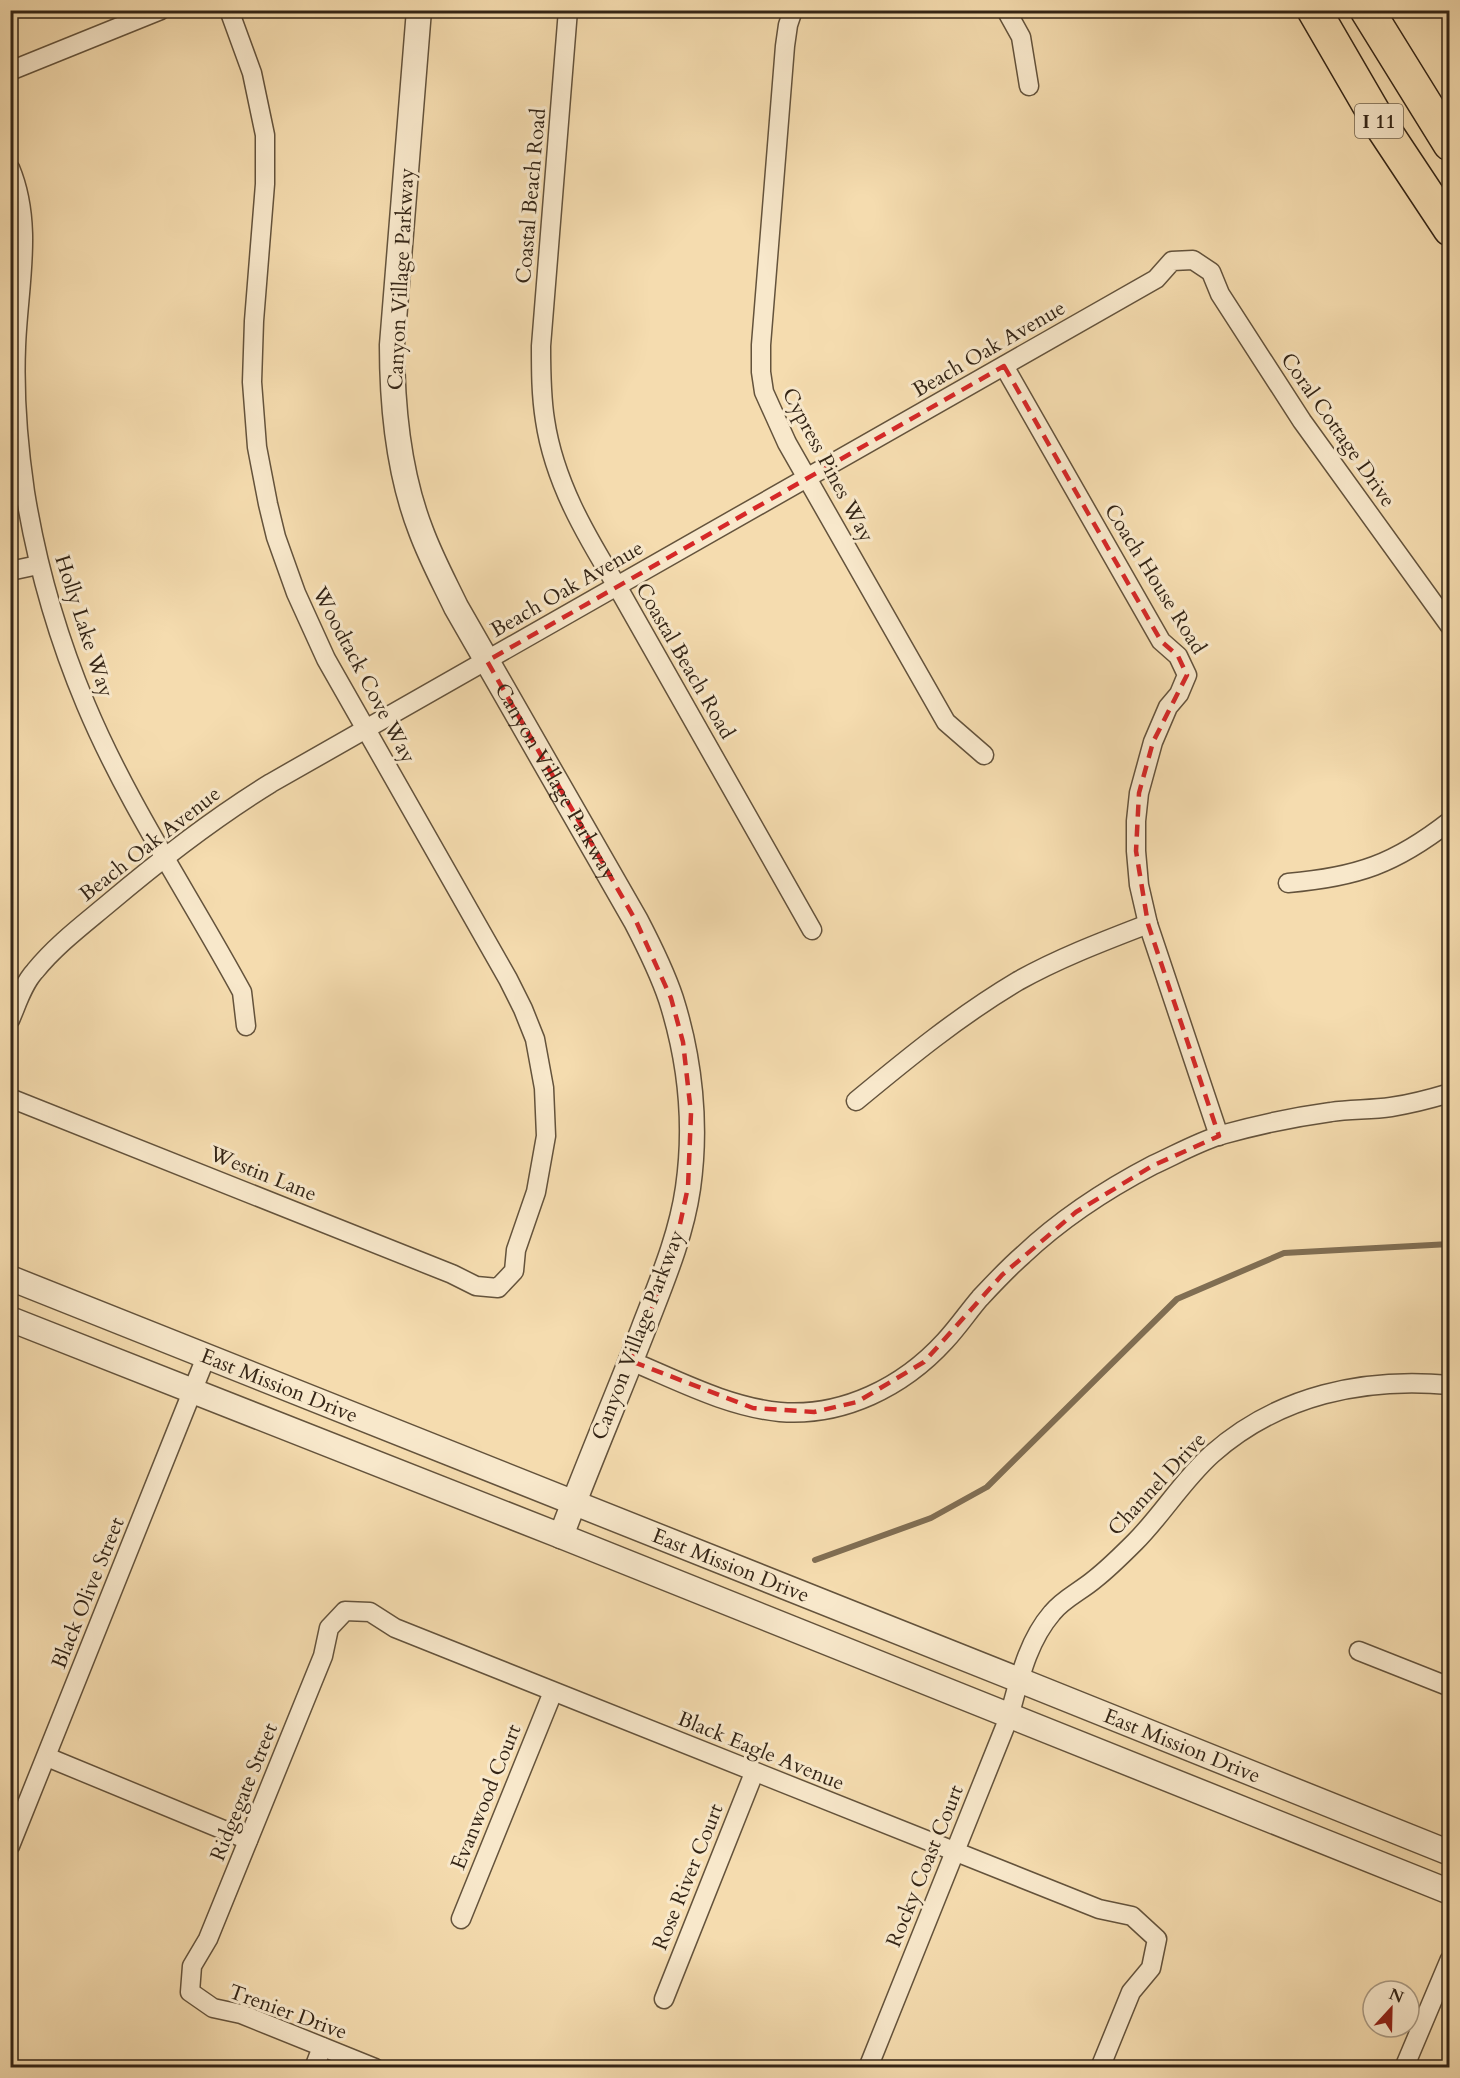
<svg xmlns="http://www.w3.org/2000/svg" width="1460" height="2078" viewBox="0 0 1460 2078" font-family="Cardo,serif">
<rect width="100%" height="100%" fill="#f5dcaf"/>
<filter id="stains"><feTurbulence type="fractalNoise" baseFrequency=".00333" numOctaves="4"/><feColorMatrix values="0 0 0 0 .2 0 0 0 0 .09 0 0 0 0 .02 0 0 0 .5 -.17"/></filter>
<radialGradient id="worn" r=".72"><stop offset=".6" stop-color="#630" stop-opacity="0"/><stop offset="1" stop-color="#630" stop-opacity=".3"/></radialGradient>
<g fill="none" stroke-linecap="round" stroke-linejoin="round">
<polyline stroke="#806e53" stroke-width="6" points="815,1560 931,1518 987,1487 1177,1299 1284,1253 1450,1244"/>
<g stroke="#64533c" stroke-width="21">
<g id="minor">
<path d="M568,10l-27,336c0,25 0,49 4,74 9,61 40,114 72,166l195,344"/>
<polyline points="793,10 788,25 785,46 761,345 761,372 764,392 787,443 946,722 984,755"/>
<polyline points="1006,10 1021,37 1029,86"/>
<polyline points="10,71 161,10"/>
<path d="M10,168c24,57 8,119 6,179 -2,49 2,97 9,145 12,74 32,144 61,213 42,100 104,191 156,287l4,34"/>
<polyline points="1004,366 1161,641 1178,656 1187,675 1179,694 1168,707 1153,742 1139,793 1136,821 1136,851 1139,885 1148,924 1219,1136"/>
<polyline points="10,571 38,565"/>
<path d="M1288,883c69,-6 107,-19 162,-62"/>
<path d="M10,1020c7,-16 13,-36 25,-49 21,-26 49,-47 74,-68 52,-44 105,-85 162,-120l885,-504 16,-18 21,-1 18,12 9,22 82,127 148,205"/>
<polyline points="10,1098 452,1274 476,1286 498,1288 514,1271 516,1250 536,1192 546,1136 544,1088 535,1039 523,1009 508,979 326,659 296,593 276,537 268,504 257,447 252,382 254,321 265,184 265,135 252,73 229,10"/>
<path d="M856,1101c52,-43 103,-85 162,-120 41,-23 86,-40 130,-57"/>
<path d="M631,1361c48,20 97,46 149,51 63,5 123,-25 165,-71 13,-14 23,-29 35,-43 14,-15 28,-30 43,-43 38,-36 84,-66 130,-90 22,-10 45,-23 68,-30 36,-10 73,-18 110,-23 19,-3 40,-2 60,-5 20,-3 39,-8 59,-14"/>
<polyline points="1359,1651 1450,1687"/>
<polyline points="47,1757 248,1840"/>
<polyline points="10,1846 206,1357"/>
<polyline points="461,1919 553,1692"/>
<polyline points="664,1999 754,1773"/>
<polyline points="314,2068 322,2047"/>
<polyline points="375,2068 241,2014 213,2008 190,1992 192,1966 208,1939 323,1656 329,1628 345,1611 370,1612 395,1628 1099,1909 1132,1916 1157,1939 1151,1968 1131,1992 1100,2068"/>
<path d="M868,2068l141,-351c10,-36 18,-75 43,-104 11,-14 29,-22 43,-34 14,-11 27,-24 40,-37 27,-27 48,-62 77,-88 67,-59 152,-77 238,-69"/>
<polyline points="1404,2068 1450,1959"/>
</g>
</g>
<g stroke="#64533c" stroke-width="27">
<g id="tertiary">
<path id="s1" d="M419,10l-27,335c0,63 6,127 29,186 10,27 23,51 35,76l180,314c13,25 26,51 35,78 19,60 26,126 17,189 -7,49 -27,95 -45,142 -27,69 -56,137 -82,206"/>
<path id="s2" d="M10,1278l1009,402 431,173"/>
<polyline points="10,1319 561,1536 1450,1892"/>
</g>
</g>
<g stroke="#342516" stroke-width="36">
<g id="motorway">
<polyline points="1314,10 1379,122 1450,229"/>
<polyline points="1367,10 1450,144"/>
</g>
</g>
<use href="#minor" stroke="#f8e8cb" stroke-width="18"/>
<use href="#tertiary" stroke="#f8e8cb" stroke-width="24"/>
<use href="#motorway" stroke="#f5dcaf" stroke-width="33"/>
</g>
<path fill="none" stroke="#d62828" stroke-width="4.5" stroke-dasharray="12 8" stroke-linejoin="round" d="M1004,366l157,275 17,15 9,19 -34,67 -14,51 -3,58 12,73 71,212 -67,30 -76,46 -74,63 -78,87 -67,40 -43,10 -61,-4 -122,-47 43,-109 14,-65 3,-74 -8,-71 -12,-44 -35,-77 -149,-260z"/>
<g text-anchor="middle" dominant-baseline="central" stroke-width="6" stroke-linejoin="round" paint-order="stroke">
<rect fill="#f8e8cb" stroke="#6f604c" stroke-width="1.5" x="1355" y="104" width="48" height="34" rx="4.5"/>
<g font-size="20" font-weight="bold" fill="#342516">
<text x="1379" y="121">I 11</text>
</g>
<g font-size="21" fill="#342516" stroke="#f8e8cb">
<text transform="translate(531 196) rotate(-85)">Coastal Beach Road</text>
<text transform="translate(401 279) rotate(-87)">Canyon Village Parkway</text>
<text transform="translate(989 349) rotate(-30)">Beach Oak Avenue</text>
<text transform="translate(1338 430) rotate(55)">Coral Cottage Drive</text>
<text transform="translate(828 465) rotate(62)">Cypress Pines Way</text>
<text transform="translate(1155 579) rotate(58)">Coach House Road</text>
<text transform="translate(567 589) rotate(-30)">Beach Oak Avenue</text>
<text transform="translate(84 626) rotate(72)">Holly Lake Way</text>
<text transform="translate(685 661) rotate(60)">Coastal Beach Road</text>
<text transform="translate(364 675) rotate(62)">Woodtack Cove Way</text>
<text stroke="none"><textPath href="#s1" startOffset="810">Canyon Village Parkway</textPath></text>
<text transform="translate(150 844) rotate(-38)">Beach Oak Avenue</text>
<text transform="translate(263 1174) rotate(22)">Westin Lane</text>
<text transform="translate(638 1335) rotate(-69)">Canyon Village Parkway</text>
<text stroke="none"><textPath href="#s2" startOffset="290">East Mission Drive</textPath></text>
<text transform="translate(1157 1484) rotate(-47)">Channel Drive</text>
<text stroke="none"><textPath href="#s2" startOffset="776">East Mission Drive</textPath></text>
<text transform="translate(88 1593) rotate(-68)">Black Olive Street</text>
<text stroke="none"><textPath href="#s2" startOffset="1262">East Mission Drive</textPath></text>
<text transform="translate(761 1751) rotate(22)">Black Eagle Avenue</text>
<text transform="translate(244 1792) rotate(-68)">Ridgegate Street</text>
<text transform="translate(486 1797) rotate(-68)">Evanwood Court</text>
<text transform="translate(925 1866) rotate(-68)">Rocky Coast Court</text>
<text transform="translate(688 1877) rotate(-68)">Rose River Court</text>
<text transform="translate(288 2012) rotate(20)">Trenier Drive</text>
</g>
</g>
<rect width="1460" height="2078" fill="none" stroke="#f5dcaf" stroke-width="36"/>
<rect x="12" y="12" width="1436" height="2054" fill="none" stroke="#342516" stroke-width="3"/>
<rect x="18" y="18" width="1424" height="2042" fill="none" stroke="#342516" stroke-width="1.5"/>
<g transform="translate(1391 2009) rotate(22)"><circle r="28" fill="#f8e8cb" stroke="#aa9a83" stroke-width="1.5"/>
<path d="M0-4.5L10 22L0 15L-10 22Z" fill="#8f2418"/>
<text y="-9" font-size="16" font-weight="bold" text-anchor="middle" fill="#342516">N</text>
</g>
<rect width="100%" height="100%" filter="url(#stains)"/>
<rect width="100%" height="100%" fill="url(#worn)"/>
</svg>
